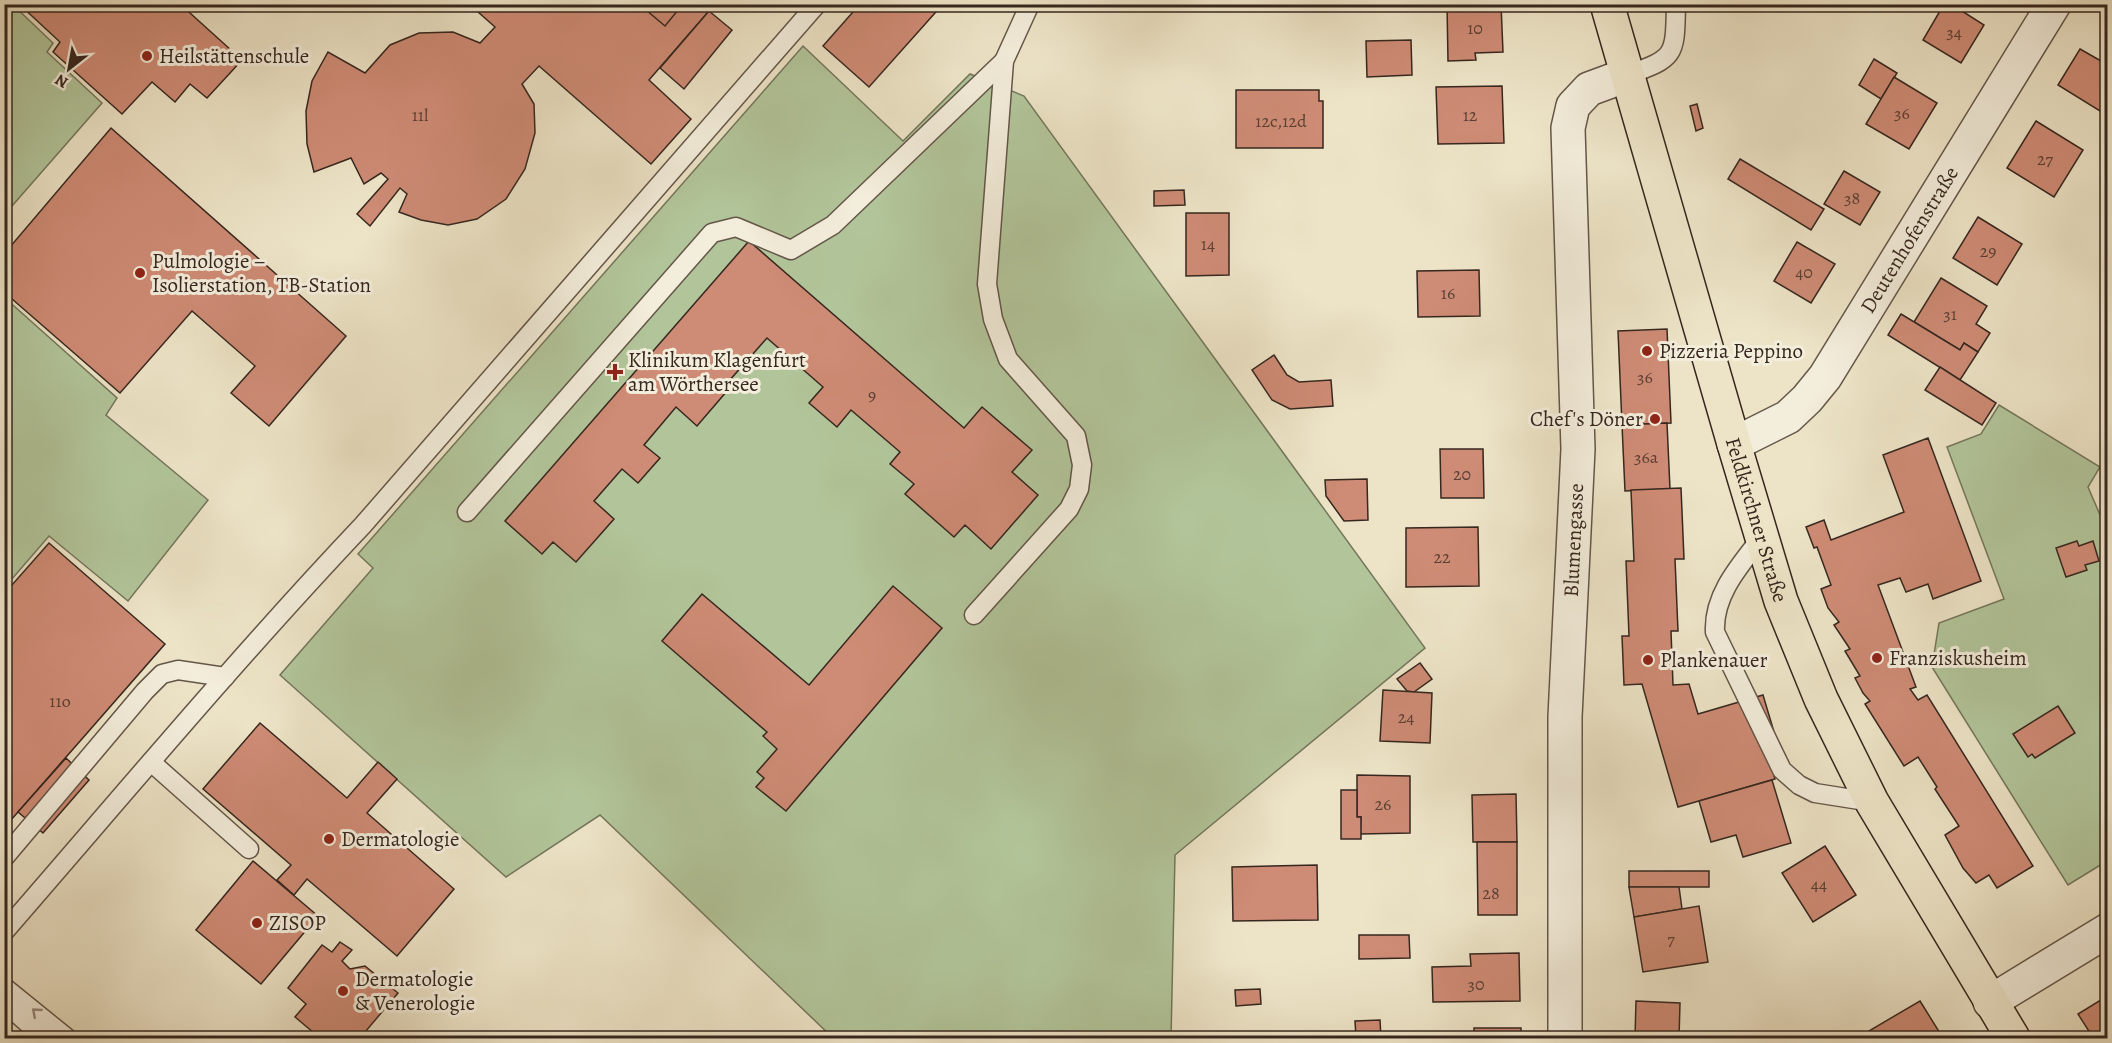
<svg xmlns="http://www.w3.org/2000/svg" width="2112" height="1043" viewBox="0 0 2112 1043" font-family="Alegreya,serif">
<rect width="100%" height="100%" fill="#ede4c7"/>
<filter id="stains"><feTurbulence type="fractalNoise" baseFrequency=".00333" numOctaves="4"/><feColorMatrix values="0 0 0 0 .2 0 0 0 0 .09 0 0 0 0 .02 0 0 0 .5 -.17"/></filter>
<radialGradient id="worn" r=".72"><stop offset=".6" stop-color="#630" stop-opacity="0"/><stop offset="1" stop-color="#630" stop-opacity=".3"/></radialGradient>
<g fill="#b2c59a" stroke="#74765c" stroke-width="1.5">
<polygon points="12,4 53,43 47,52 102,103 5,214 4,5"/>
<polygon points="803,46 903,141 970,74 1024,96 1425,648 1175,855 1171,1038 833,1038 600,815 506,877 280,675 373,568 358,554"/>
<polygon points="5,298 117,398 106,415 208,500 128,601 49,536 5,587"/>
<polygon points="1999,405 2100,467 2088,487 2107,531 2107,861 2068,885 1932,667 1939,623 2004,599 1947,447 1981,434"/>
</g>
<g fill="#ce8b75" stroke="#36271f" stroke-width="1.5">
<polygon points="19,4 180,4 242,60 207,98 190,84 175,102 152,82 122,114 53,52 60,42"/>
<polygon points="469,4 715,4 649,80 691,119 651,164 539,66 522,84 534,104 535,133 525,169 506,199 477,219 448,225 421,220 399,212 407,194 400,188 370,226 357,214 388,179 381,173 364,184 351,158 314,172 307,144 306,111 312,81 328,52 365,73 390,45 419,33 453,32 480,43 495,27"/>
<polygon points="639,4 683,4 665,26"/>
<polygon points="860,4 943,4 869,87 823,46"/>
<polygon points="1447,4 1501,4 1503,52 1475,53 1476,60 1448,61"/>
<polygon points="1944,4 1951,4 1984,25 1961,63 1923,40"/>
<polygon points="709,11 732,30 684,89 660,68"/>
<polygon points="1411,40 1412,75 1367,77 1366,41"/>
<polygon points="2080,49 2108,65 2108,116 2058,85"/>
<polygon points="1874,59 1897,73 1881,99 1859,85"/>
<polygon points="1894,77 1937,103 1909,149 1866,124"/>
<polygon points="1502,86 1504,143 1438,144 1436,87"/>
<polygon points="1236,90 1319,90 1319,101 1323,101 1323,148 1236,148"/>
<polygon points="1697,104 1703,128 1696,131 1690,106"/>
<polygon points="2036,121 2083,150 2054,197 2007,168"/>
<polygon points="111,128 346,336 269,426 231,393 255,366 192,311 120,393 4,292 4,254"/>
<polygon points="1740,159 1824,209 1811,230 1728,179"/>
<polygon points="1844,171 1880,192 1860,225 1824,204"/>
<polygon points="1184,190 1185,205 1154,206 1154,191"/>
<polygon points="1186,213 1229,213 1229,275 1186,276"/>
<polygon points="1978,217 2022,244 1997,285 1953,258"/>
<polygon points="749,241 964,428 982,407 1032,450 1012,472 1038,495 991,549 965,525 954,537 905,494 914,484 890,464 900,452 851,410 837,427 809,403 823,387 767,338 729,381 733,384 697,426 676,407 644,445 660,458 638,483 622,469 594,501 614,519 576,562 553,542 542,554 505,521"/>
<polygon points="1797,242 1835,264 1811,303 1774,281"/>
<polygon points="1479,270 1480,316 1418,317 1417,271"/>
<polygon points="1941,278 1987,306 1976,324 1990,333 1978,352 1964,343 1960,350 1914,322"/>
<polygon points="1901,314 1960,350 1964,343 1978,352 1960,380 1888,335"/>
<polygon points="1667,329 1671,423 1622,425 1618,331"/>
<polygon points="1274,355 1287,375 1299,382 1331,380 1333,406 1290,409 1272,400 1252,370"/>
<polygon points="1940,367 1996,403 1982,425 1925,390"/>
<polygon points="1667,423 1670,489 1625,491 1622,425"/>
<polygon points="1928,438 1981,581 1933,599 1928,584 1906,592 1900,578 1878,585 1916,687 1910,689 1918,700 1927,695 2033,866 1997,888 1989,875 1976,883 1963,868 1945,835 1959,826 1935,789 1937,787 1918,757 1904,766 1865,704 1870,701 1863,693 1855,678 1860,676 1845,651 1850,649 1834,625 1839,622 1828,608 1821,589 1831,585 1817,547 1814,548 1806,527 1824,520 1831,540 1904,512 1883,455"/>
<polygon points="1440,449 1483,449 1484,498 1441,498"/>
<polygon points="1367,479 1368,520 1344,521 1326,496 1325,480"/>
<polygon points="1681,488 1684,559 1675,559 1678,631 1671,631 1673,685 1689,684 1698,714 1763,695 1777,742 1765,746 1775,779 1678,807 1642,684 1624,685 1622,636 1629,636 1626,561 1634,561 1631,490"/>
<polygon points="1478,527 1479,586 1406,587 1406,528"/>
<polygon points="2077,541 2079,546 2093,541 2099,561 2085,565 2087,570 2066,577 2056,548"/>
<polygon points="49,543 165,644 4,828 4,594"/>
<polygon points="893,586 942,628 786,811 756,787 764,778 757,772 777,749 763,736 767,732 662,641 702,594 809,685"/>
<polygon points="1420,663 1432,679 1414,692 1407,691 1397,679"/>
<polygon points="1383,690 1432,693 1430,743 1380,741"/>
<polygon points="2058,706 2075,733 2035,758 2032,754 2028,757 2013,734"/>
<polygon points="260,723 347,798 378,762 397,779 367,813 454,889 397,956 307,879 294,895 277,880 291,865 203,789"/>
<polygon points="66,758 89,780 43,833 18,812"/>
<polygon points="1357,775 1410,776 1410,833 1360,834 1361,817 1357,817"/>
<polygon points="1772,780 1791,843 1743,857 1736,835 1711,842 1699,801"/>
<polygon points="1341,790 1357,790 1357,817 1361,817 1361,839 1341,839"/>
<polygon points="1516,794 1517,842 1473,842 1472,795"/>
<polygon points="1477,842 1517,842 1517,915 1478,915"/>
<polygon points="1825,846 1856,895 1813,922 1782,873"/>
<polygon points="253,861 318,916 261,984 196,930"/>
<polygon points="1317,865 1318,920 1233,921 1232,867"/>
<rect x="1629" y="871" width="80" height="16"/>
<polygon points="1629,887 1679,887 1682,909 1634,917"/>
<polygon points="1699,906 1708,962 1643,972 1634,917"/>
<polygon points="1359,935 1409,935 1410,958 1359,959"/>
<polygon points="340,942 352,950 342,961 350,969 365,966 398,993 360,1038 320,1038 295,1017 306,1004 288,988 322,945 332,952"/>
<polygon points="1519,953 1520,1001 1433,1002 1432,967 1471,966 1470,954"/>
<polygon points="1260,989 1261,1004 1236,1006 1235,990"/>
<polygon points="2104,998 2108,1004 2108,1027 2092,1036 2078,1014"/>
<polygon points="1636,1001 1680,1003 1679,1038 1635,1038"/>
<polygon points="1920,1001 1943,1038 1857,1038"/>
<polygon points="1380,1020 1381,1038 1356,1038 1355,1021"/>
<rect x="1474" y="1028" width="47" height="10"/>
</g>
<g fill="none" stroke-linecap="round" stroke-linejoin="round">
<g stroke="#645649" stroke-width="21">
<g id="lane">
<path d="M1627,75c49,-17 48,-19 49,-71"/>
<polyline points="467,512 712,233 736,227 791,250 833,225 1004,61"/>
<path d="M1762,537c-22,28 -49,58 -47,95l67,138 17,15 16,8 57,9"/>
<polyline points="974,615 1069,509 1079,489 1082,465 1076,436 1008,359 993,319 987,284 1004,61 1030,4"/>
<polyline points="151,762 249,849"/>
<polyline points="4,858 145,691 162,674 178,670 225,677"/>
<path d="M4,932c119,-137 235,-276 359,-407l454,-521"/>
<polyline points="4,987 67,1038"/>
<polyline points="4,1002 44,1038"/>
</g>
</g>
<g stroke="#645649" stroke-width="36">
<g id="street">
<path id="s1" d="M1734,444l54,-27 19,-18 18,-22 229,-373"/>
<polyline points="1990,1002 2108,930"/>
<path id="s2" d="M1565,1038v-321l13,-268 -10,-321 5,-22 16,-17 38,-14"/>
</g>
</g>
<g stroke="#36271f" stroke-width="36">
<g id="primary">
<path id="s3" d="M1607,4l127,440 47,157 40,98 51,103 141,236"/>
</g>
</g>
<use href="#lane" stroke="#f3eddb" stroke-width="18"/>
<use href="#street" stroke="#f3eddb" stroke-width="33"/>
<use href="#primary" stroke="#ede4c7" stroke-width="33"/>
</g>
<defs><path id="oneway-chevron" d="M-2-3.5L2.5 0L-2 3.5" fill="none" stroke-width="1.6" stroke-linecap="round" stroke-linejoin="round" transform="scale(1.5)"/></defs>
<use stroke="#948a7d" href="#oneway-chevron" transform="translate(36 1012) rotate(-139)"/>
<g fill="#8f2418" stroke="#f3eddb" stroke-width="2">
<circle cx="147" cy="56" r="6"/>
<circle cx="140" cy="273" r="6"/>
<circle cx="1647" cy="351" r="6"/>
<path d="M612 363h6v6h6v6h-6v6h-6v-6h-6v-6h6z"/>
<circle cx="1655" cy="419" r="6"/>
<circle cx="1877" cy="658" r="6"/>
<circle cx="1648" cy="660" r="6"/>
<circle cx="329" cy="839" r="6"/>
<circle cx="257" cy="923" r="6"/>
<circle cx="343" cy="991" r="6"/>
</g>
<g text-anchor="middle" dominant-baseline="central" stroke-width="6" stroke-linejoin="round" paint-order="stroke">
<g font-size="18" fill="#5c4034">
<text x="1475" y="28">10</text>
<text x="1954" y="32">34</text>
<text x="1902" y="113">36</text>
<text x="420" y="115">11l</text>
<text x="1470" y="115">12</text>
<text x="1281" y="121">12c,12d</text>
<text x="2045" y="159">27</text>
<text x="1852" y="198">38</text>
<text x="1208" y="244">14</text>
<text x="1988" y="251">29</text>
<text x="1804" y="272">40</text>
<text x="1448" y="293">16</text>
<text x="1950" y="314">31</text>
<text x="1645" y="377">36</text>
<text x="872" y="395">9</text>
<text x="1646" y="457">36a</text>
<text x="1462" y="474">20</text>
<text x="1442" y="557">22</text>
<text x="60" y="701">11o</text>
<text x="1406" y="717">24</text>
<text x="1383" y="804">26</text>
<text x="1819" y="884">44</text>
<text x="1491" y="893">28</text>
<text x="1671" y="939">7</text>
<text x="1476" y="984">30</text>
</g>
<g font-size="21" fill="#36271f" stroke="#f3eddb" text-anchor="start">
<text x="159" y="56">Heilstättenschule</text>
<text x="152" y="261">Pulmologie –<tspan x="152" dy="24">Isolierstation, TB-Station</tspan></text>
<text x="1659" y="351">Pizzeria Peppino</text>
<text x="628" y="360">Klinikum Klagenfurt<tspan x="628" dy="24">am Wörthersee</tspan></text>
<text x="1643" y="419" text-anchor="end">Chef's Döner</text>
<text x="1889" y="658">Franziskusheim</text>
<text x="1660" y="660">Plankenauer</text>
<text x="341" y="839">Dermatologie</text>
<text x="269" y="923">ZISOP</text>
<text x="355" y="979">Dermatologie<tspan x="355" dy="24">&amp; Venerologie</tspan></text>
</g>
<g font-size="21" fill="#36271f" stroke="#f3eddb">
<text stroke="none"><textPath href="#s1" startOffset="276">Deutenhofenstraße</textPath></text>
<text stroke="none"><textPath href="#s3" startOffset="537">Feldkirchner Straße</textPath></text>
<text stroke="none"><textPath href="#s2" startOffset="498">Blumengasse</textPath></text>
</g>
</g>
<rect width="2112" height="1043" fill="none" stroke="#ede4c7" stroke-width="24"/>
<rect x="6" y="6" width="2100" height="1031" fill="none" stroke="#36271f" stroke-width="3"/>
<rect x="12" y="12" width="2088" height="1019" fill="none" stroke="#36271f" stroke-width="1.5"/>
<g transform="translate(69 69) rotate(211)" stroke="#f3eddb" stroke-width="4.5" paint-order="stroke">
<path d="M0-4.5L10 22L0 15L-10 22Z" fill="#36271f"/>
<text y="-9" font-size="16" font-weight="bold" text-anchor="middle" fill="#36271f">N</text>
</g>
<rect width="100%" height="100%" filter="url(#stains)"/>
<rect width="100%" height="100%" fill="url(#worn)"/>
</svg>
